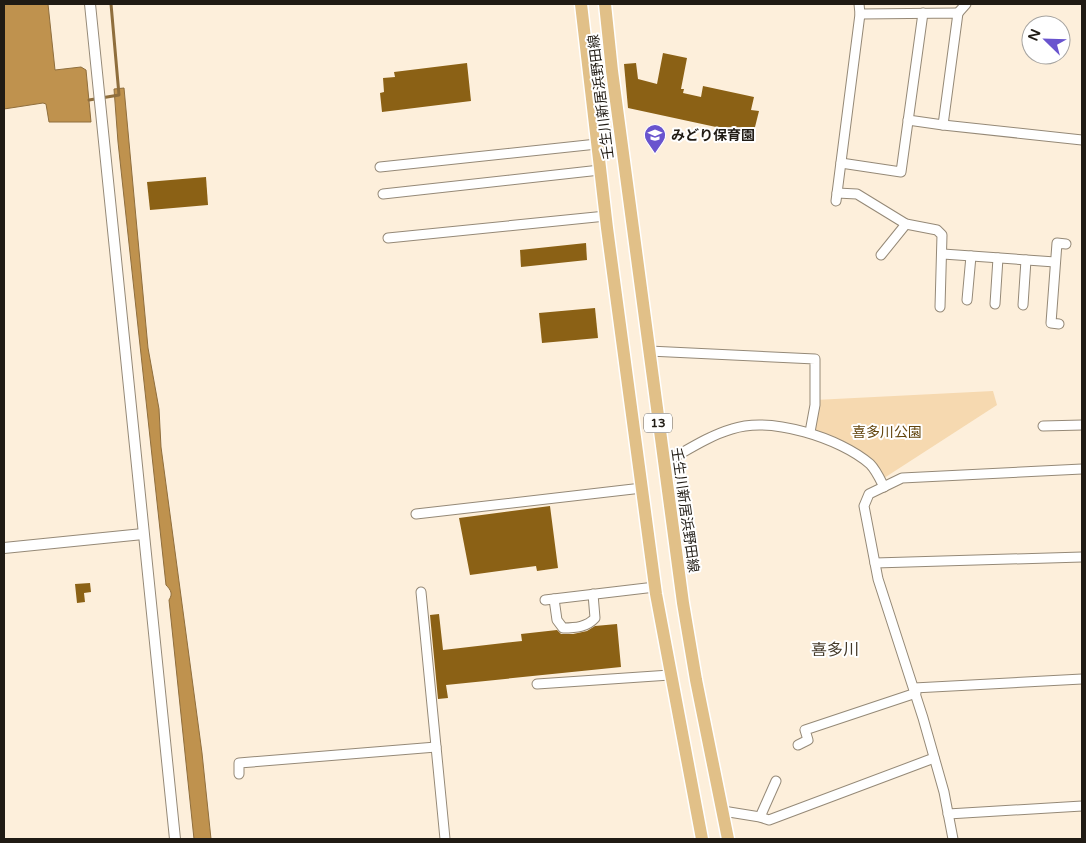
<svg xmlns="http://www.w3.org/2000/svg" width="1086" height="843" viewBox="0 0 1086 843" font-family="'Varela Round','Noto Sans JP',sans-serif">
<rect width="100%" height="100%" fill="#fdefdb"/>
<polygon fill="#f6d9b0" points="993,391 997,405 881,480 870,464 810,432 815,400"/>
<g fill="#bf924e" stroke="#8f6e3d">
<polygon points="4,4 48,4 55,70 81,67 86,70 91,122 49,122 46,104 43,103 4,109"/>
<path d="M124,88l24,260 11,61 2,38 41,306 9,86h-17l-25,-239c4,-6 2,-10 -3,-15l-48,-443 -4,-53z"/>
</g>
<g fill="none" stroke-linecap="round" stroke-linejoin="round">
<polyline stroke="#8f6e3d" stroke-width="3" points="89,100 119,95 111,4"/>
</g>
<g fill="#8b6115">
<polygon points="663,53 687,58 681,89 684,89 683,93 701,97 703,86 754,97 751,110 759,111 753,135 628,108 624,64 636,63 638,79 657,84"/>
<polygon points="467,63 471,101 382,112 380,93 384,92 383,78 395,77 394,72"/>
<polygon points="206,177 208,205 150,210 147,182"/>
<polygon points="586,243 587,260 521,267 520,250"/>
<polygon points="595,308 598,338 542,343 539,313"/>
<polygon points="550,506 558,568 537,571 536,566 470,575 459,518"/>
<polygon points="90,583 91,592 84,593 85,602 77,603 75,584"/>
<polygon points="439,614 443,650 522,641 521,634 557,630 561,634 573,634 587,631 595,626 617,624 621,667 446,685 448,698 438,699 430,615"/>
</g>
<g fill="none" stroke-linecap="round" stroke-linejoin="round">
<g stroke="#958977" stroke-width="11">
<g id="minor">
<polyline points="958,13 966,4"/>
<polyline points="860,14 958,13 943,125 908,120"/>
<polyline points="943,125 1082,140"/>
<polyline points="841,163 901,172 923,13"/>
<polyline points="380,167 597,144"/>
<polyline points="837,193 857,194 906,224 937,230 942,235 940,307"/>
<polyline points="383,194 600,170"/>
<polyline points="836,201 860,14 859,4"/>
<polyline points="388,238 606,216"/>
<polyline points="943,254 1055,262"/>
<polyline points="881,255 906,224"/>
<polyline points="967,300 971,256"/>
<polyline points="995,304 998,258"/>
<polyline points="1023,305 1026,260"/>
<polyline points="1059,324 1051,323 1057,243 1066,244"/>
<polyline points="649,351 815,359 815,405 810,432"/>
<polyline points="1043,426 1082,425"/>
<path d="M664,463c22,-12 44,-27 68,-34 39,-13 108,9 138,35 6,6 10,15 14,23"/>
<polyline points="416,514 642,488"/>
<polyline points="875,563 1082,557"/>
<polyline points="421,592 445,839"/>
<path d="M554,599l3,21 6,8c13,0 24,-1 32,-10l-2,-24"/>
<polyline points="545,600 655,587"/>
<polyline points="537,684 670,675"/>
<polyline points="914,688 1082,679"/>
<polyline points="798,745 808,740 805,730 916,693"/>
<polyline points="239,774 239,763 436,747"/>
<polyline points="723,811 760,817 769,820 934,758"/>
<polyline points="948,814 1082,806"/>
<polyline points="760,817 776,781"/>
<polyline points="953,839 944,792 923,718 878,579 864,506 869,494 902,478 1082,469"/>
</g>
</g>
<g stroke="#958977" stroke-width="12">
<g id="tertiary">
<polyline points="90,4 175,839"/>
<polyline points="4,548 143,534"/>
</g>
</g>
<g stroke="#fff" stroke-width="15">
<g id="primary">
<polyline points="581,4 607,228 656,594 702,839"/>
<polyline points="605,4 612,71 683,603 696,680 728,839"/>
</g>
</g>
<use href="#minor" stroke="#fff" stroke-width="9"/>
<use href="#tertiary" stroke="#fff" stroke-width="10"/>
<use href="#primary" stroke="#e1c088" stroke-width="12"/>
</g>
<defs>
<g id="school-pin" transform="scale(1.125)"><path d="M0 17L-7.5 6A9.5 9.5 0 1 1 7.5 6Z" fill="#6954ce" stroke="#fff"/><path d="M0-5L7-2L0 1L-7-2ZM-4 1L0 2.5L4 1V4Q0 6-4 4Z" fill="#fff"/></g>
</defs>
<g fill-rule="evenodd">
<use href="#school-pin" x="655" y="135"/>
</g>
<g text-anchor="middle" dominant-baseline="central" stroke-width="4" stroke-linejoin="round" paint-order="stroke">
<rect fill="#fff" stroke="#635f5a" stroke-width="1" x="644" y="413.5" width="28" height="19" rx="4"/>
<g font-size="12" font-weight="bold" fill="#201b14">
<text x="658" y="423">13</text>
</g>
<g font-size="14" fill="#201b14" stroke="#fff">
<text transform="translate(601 97) rotate(-97)">壬生川新居浜野田線</text>
<text transform="translate(685 510) rotate(82)">壬生川新居浜野田線</text>
</g>
<g font-size="14" font-weight="bold" fill="#201b14" stroke="#fff" text-anchor="start">
<text x="671" y="135">みどり保育園</text>
</g>
<g font-size="14" fill="#62440c" stroke="#fff">
<text x="887" y="432">喜多川公園</text>
</g>
<g font-size="16" fill="#433828" stroke="#fff">
<text x="835" y="650">喜多川</text>
</g>
</g>
<rect width="1086" height="843" fill="none" stroke="#201b14" stroke-width="10"/>
<g transform="translate(1046 40) rotate(293)"><circle r="24" fill="#ffffff" stroke="#a6a4a1"/>
<path d="M0-4L9 19L0 12L-9 19Z" fill="#6954ce"/>
<text y="-8" font-size="14" font-weight="bold" text-anchor="middle" fill="#201b14">N</text>
</g>
</svg>
